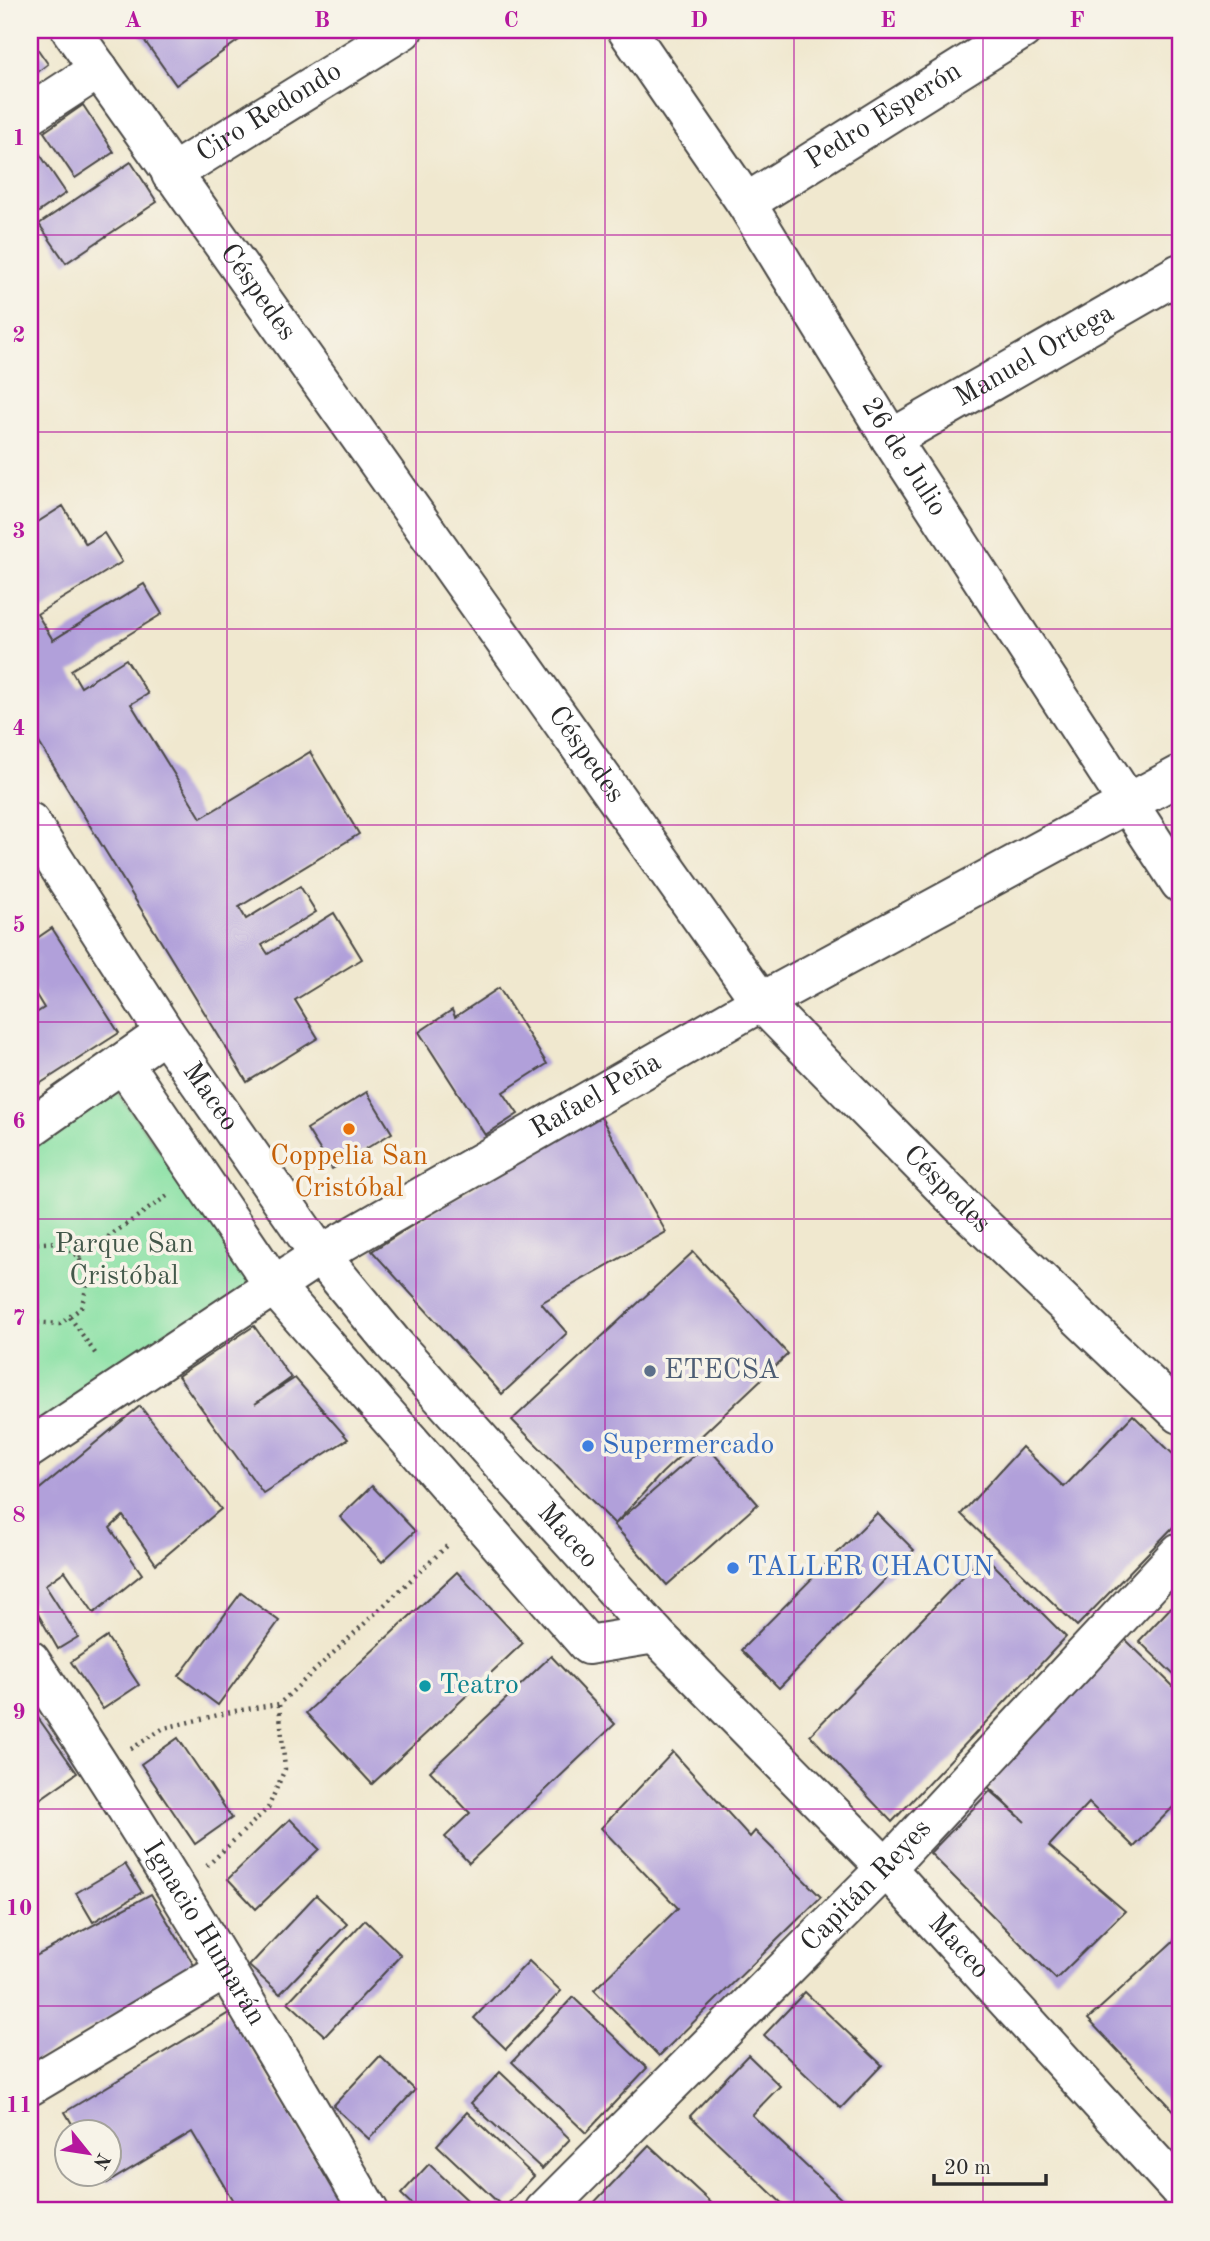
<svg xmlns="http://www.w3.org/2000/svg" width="1210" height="2241" viewBox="0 0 1210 2241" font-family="'Old Standard TT',serif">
<rect width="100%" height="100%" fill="#f7f3e8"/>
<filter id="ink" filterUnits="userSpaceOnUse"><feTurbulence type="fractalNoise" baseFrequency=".0143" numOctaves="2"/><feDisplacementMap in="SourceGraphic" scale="14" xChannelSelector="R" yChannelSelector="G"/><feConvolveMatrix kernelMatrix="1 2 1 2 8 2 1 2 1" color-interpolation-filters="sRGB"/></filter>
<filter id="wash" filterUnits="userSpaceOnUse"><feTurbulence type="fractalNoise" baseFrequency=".00686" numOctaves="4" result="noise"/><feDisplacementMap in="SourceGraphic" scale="28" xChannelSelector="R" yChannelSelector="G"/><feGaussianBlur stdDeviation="1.57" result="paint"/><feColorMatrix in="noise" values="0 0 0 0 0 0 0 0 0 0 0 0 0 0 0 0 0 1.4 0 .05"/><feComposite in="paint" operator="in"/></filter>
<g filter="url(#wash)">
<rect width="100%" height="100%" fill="#f0e8cf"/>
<polygon fill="#8ae1a5" stroke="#5a8668" stroke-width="2" points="113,1086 258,1286 30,1436 30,1142"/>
<g id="blocks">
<g fill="#b1a0da">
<polygon points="137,30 253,30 176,85"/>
<polygon points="30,38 48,64 30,78"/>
<polygon points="83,105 114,152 75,178 44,132"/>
<polygon points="35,147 66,193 30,218 30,151"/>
<polygon points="131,162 157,202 66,263 39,224"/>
<polygon points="63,506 86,544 104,533 122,562 37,614 53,640 144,584 162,614 71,670 81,687 126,659 148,694 131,704 201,818 310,752 359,834 239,907 246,919 300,886 316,912 262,945 268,954 334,913 362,959 295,1000 318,1038 247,1082 30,728 30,527"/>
<polygon points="52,928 119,1033 30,1090 30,1017 44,1008 30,985 30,943"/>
<polygon points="499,988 547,1064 503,1092 518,1114 485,1135 419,1032 452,1010 455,1017"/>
<polygon points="367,1092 392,1133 332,1169 307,1129"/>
<polygon points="599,1114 666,1232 541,1303 567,1333 502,1394 372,1251 452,1200"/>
<polygon points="693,1252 788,1354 662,1473 615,1524 512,1420"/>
<polygon points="254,1326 291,1378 255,1404 295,1378 348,1439 263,1493 178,1376"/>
<polygon points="140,1406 221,1509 156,1564 123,1516 110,1528 142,1574 94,1613 65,1571 45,1585 78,1637 58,1649 30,1600 30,1497"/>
<polygon points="1133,1415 1180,1461 1180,1520 1077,1626 961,1514 1022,1447 1064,1487"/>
<polygon points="706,1445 758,1504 667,1585 614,1525"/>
<polygon points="372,1486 415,1531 382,1562 340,1517"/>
<polygon points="877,1513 914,1550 779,1688 741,1650"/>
<polygon points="984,1555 1066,1637 892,1822 810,1735"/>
<polygon points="457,1572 523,1643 372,1784 306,1713"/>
<polygon points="241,1593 279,1621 218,1705 179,1676"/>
<polygon points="1178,1600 1180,1602 1180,1681 1139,1641"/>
<polygon points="107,1637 139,1685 103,1709 71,1662"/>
<polygon points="1125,1639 1180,1693 1180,1800 1134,1847 1089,1803 1049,1846 1125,1911 1056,1979 930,1853 990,1791 1025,1822 985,1784"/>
<polygon points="551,1656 615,1724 469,1863 445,1837 470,1813 430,1771"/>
<polygon points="34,1712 77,1773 30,1806 30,1715"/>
<polygon points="178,1738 232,1818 195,1844 141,1764"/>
<polygon points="673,1752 750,1837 755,1831 821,1897 659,2056 594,1990 678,1908 601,1828"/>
<polygon points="290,1819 319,1849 256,1909 228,1879"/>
<polygon points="125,1864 142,1892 93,1922 76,1893"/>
<polygon points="151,1894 195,1967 32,2062 30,1959"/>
<polygon points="316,1895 347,1924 280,1994 249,1966"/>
<polygon points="365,1920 401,1955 325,2036 288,2002"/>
<polygon points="1180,1935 1180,2117 1088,2019"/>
<polygon points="529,1961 561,1991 506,2049 474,2018"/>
<polygon points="805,1992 882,2065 841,2108 764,2035"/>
<polygon points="573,1997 647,2068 586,2133 512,2062"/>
<polygon points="229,2013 347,2211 239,2211 192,2132 107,2183 102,2174 108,2174 108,2132 77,2132 65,2112"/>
<polygon points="748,2055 780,2086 752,2115 854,2211 790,2211 690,2116"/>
<polygon points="380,2056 415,2090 369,2139 333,2106"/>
<polygon points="500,2072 570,2139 542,2169 471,2103"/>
<polygon points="467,2112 534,2176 504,2208 437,2145"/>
<polygon points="649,2145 720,2211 586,2211"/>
<polygon points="429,2164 479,2211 419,2211 401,2194"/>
</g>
</g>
</g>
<g filter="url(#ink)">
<use href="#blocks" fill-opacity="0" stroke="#494744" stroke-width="2"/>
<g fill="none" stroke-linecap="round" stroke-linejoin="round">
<g stroke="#494744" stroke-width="42">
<g id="minor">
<path id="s1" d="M71,30l690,972 197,200 222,212"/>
<path id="s2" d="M627,30l119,173 145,236 289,444"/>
<polyline points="30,114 99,69"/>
<path id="s3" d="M171,174l232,-144"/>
<path id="s4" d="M746,203l276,-173"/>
<path id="s5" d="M891,439l289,-166"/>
<polyline points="123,1063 275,1287 588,1645 655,1634"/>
<polyline points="30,1128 165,1033"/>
<path id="s6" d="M30,1448l290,-193 441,-253 419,-227"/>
<path id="s7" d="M30,1660c120,179 230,365 339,551"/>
<polyline points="30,2086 226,1969"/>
<path id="s8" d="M544,2211l342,-343 294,-316"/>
</g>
</g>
<g stroke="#494744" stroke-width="42">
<g id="major">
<path id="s9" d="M30,822l135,211 155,222 72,87 263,292 231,234 294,322"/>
</g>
</g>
<g stroke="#494744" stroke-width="4.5" stroke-dasharray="2 5" stroke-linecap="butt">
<polyline points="30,1244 57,1242 79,1257 88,1282 81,1308 60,1324 30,1322"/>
<polyline points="79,1257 167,1196"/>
<polyline points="70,1317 97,1356"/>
<polyline points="131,1749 164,1728 235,1711 279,1704 449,1544"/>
<polyline points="207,1866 268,1808 285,1769 279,1704"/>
</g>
<use href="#minor" stroke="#fff" stroke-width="38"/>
<use href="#major" stroke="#fff" stroke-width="38"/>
</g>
</g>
<path fill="none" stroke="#b5179e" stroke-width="2" stroke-opacity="0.55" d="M227,30v2181M416,30v2181M605,30v2181M794,30v2181M983,30v2181M30,235h1150M30,432h1150M30,629h1150M30,825h1150M30,1022h1150M30,1219h1150M30,1416h1150M30,1612h1150M30,1809h1150M30,2006h1150"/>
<circle fill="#e8710a" stroke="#f7f3e8" stroke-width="2.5" cx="349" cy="1129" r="7"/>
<circle fill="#5c6f8a" stroke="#f7f3e8" stroke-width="2.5" cx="650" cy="1371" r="7"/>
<g fill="#3f7fe0" stroke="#f7f3e8" stroke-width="2.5">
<circle cx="588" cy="1446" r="7"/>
<circle cx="733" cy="1568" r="7"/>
</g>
<circle fill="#0f9aa8" stroke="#f7f3e8" stroke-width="2.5" cx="425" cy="1686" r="7"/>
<g text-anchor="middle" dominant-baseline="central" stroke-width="7" stroke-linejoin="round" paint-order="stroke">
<g font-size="28" fill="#2b2b2b" stroke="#f7f3e8">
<text stroke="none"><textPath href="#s3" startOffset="116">Ciro Redondo</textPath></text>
<text stroke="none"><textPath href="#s4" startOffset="163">Pedro Esperón</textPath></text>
<text stroke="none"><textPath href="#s1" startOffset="322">Céspedes</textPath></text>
<text stroke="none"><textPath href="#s5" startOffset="166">Manuel Ortega</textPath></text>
<text stroke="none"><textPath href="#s2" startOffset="509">26 de Julio</textPath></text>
<text stroke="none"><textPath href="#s1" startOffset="889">Céspedes</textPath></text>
<text stroke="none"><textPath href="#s9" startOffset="329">Maceo</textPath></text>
<text stroke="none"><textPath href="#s6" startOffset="667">Rafael Peña</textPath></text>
<text stroke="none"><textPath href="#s1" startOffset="1456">Céspedes</textPath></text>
<text stroke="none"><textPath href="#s9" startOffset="896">Maceo</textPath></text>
<text stroke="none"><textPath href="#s8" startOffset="458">Capitán Reyes</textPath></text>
<text stroke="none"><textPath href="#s7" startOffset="324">Ignacio Humarán</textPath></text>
<text stroke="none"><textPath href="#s9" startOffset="1463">Maceo</textPath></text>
</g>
<g font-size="28" fill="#c56008" stroke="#f7f3e8">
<text x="349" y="1157">Coppelia San<tspan x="349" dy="32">Cristóbal</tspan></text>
</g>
<g font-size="28" fill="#43584a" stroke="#f7f3e8">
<text x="124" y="1245">Parque San<tspan x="124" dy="32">Cristóbal</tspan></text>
</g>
<g font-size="28" fill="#4e5e75" stroke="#f7f3e8" text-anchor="start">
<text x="664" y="1371">ETECSA</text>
</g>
<g font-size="28" fill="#366cbe" stroke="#f7f3e8" text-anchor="start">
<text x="602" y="1446">Supermercado</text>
<text x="747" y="1568">TALLER CHACUN</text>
</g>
<g font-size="28" fill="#0d838f" stroke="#f7f3e8" text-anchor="start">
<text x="439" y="1686">Teatro</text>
</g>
</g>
<rect width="1210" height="2241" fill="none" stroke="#f7f3e8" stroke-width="77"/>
<g transform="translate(88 2153) rotate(120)"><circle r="33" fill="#f7f3e8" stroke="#a5a39c" stroke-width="2"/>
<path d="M0-5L12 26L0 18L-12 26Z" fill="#b5179e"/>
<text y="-10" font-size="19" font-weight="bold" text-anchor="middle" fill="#2b2b2b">N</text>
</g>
<path d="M934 2174v10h112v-10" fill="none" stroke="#2b2b2b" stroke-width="3.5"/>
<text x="944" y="2174" font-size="21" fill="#2b2b2b" stroke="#f7f3e8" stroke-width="5" paint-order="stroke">20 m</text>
<rect x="38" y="38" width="1134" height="2164" fill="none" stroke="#b5179e" stroke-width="2.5"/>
<g font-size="23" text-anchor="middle" font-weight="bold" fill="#b5179e">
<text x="133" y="27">A</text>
<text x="322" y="27">B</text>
<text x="511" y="27">C</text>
<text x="699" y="27">D</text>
<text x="888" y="27">E</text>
<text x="1077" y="27">F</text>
<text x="19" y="145">1</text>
<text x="19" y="342">2</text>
<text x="19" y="538">3</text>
<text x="19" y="735">4</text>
<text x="19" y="932">5</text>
<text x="19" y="1128">6</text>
<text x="19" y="1325">7</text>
<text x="19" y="1522">8</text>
<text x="19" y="1719">9</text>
<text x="19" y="1915">10</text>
<text x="19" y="2112">11</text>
</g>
</svg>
